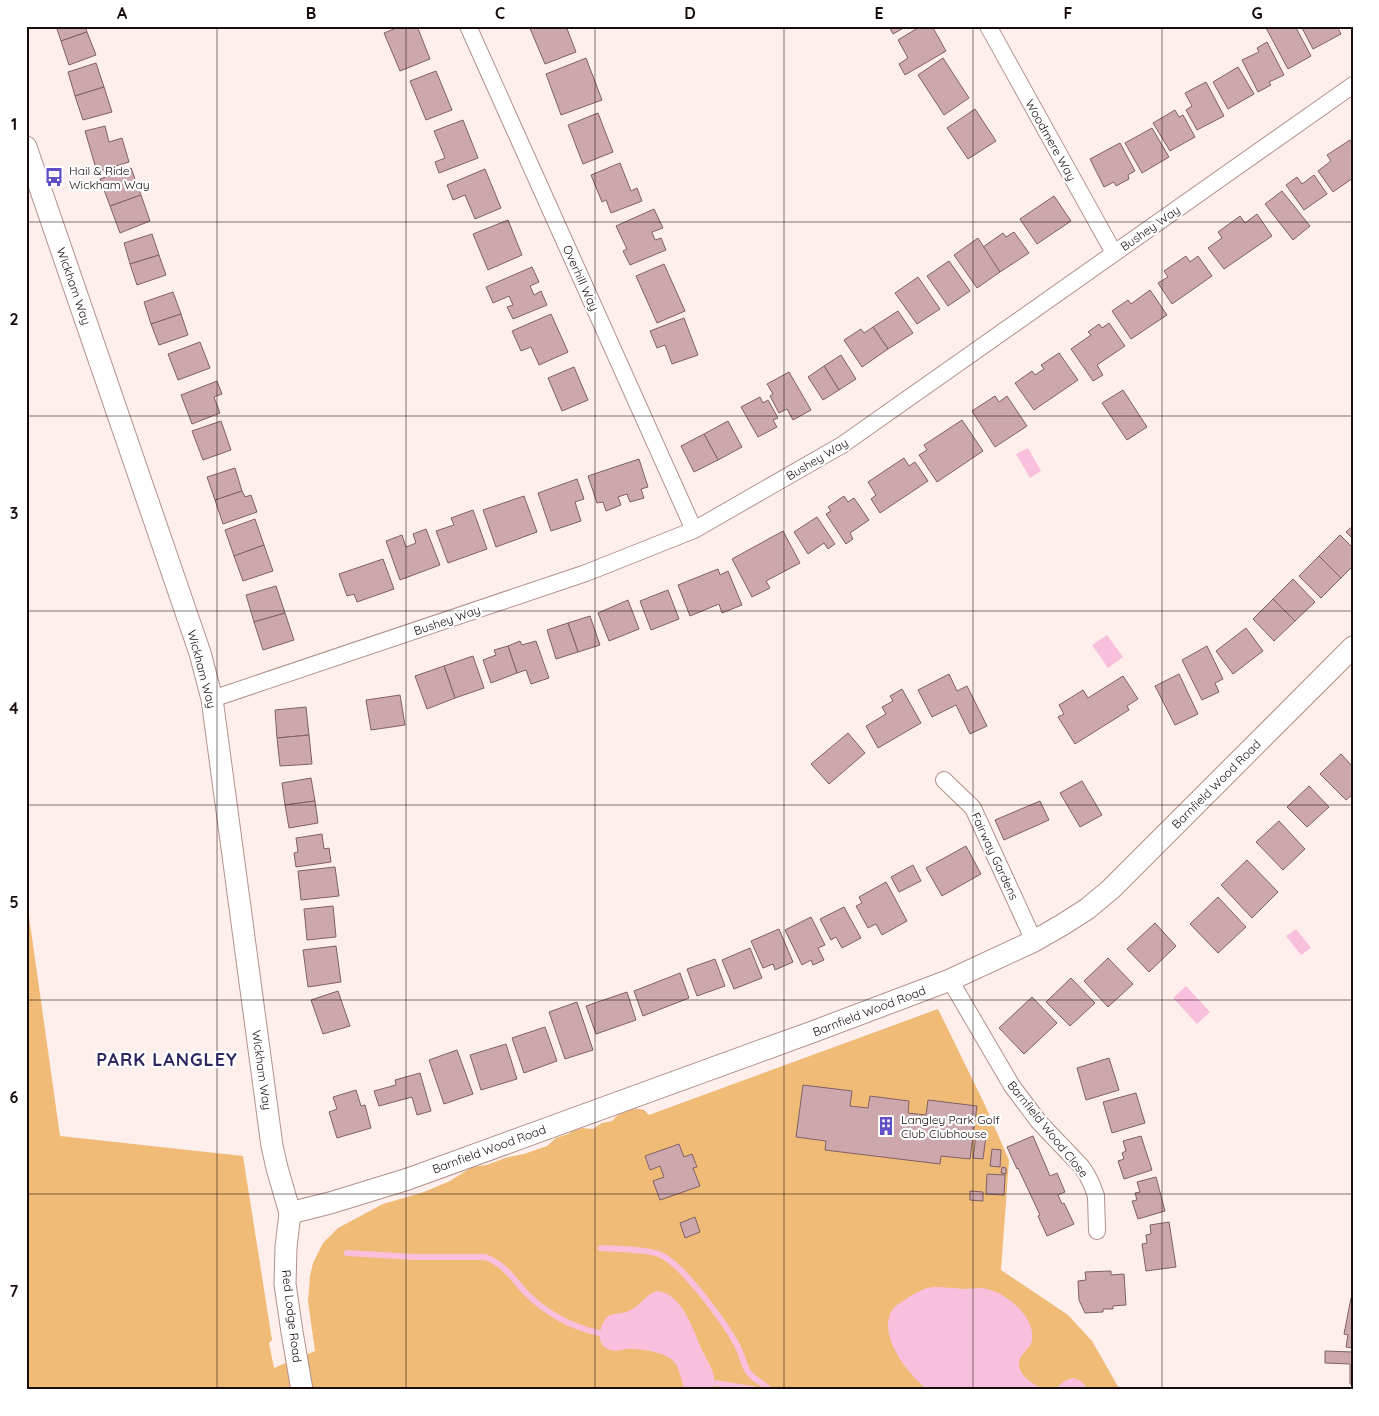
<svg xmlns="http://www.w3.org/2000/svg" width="1379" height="1416" viewBox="0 0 1379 1416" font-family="Quicksand,sans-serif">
<rect width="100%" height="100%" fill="#feefec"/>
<polygon fill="#f0ba77" points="26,895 60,1136 243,1156 272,1340 269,1343 274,1368 315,1351 308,1301 310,1276 313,1263 323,1243 338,1228 383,1204 424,1192 450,1181 472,1167 487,1165 505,1158 524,1154 547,1146 556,1138 568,1134 574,1129 582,1128 593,1129 602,1123 612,1121 620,1113 633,1108 644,1110 649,1115 938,1009 984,1103 1009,1160 1001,1270 1068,1315 1092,1341 1120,1390 26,1390"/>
<g fill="#f9c0dd">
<polygon points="1028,448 1041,471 1030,478 1016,454"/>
<polygon points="1107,635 1123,657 1108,668 1092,645"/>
<polygon points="1296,929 1311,948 1301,955 1286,936"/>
<polygon points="1186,986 1210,1012 1197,1024 1173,998"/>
<path d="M934,1287c10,0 20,1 30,2 8,0 16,-2 23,0 20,4 49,29 45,51 -1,9 -15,15 -13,26 2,12 18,21 28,24h-119c-19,-14 -53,-57 -35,-81 4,-5 11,-8 16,-12 8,-5 15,-9 25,-10z"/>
<path d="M657,1291c26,3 36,39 45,59 6,14 17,25 10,40h-27c-5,-11 -4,-23 -14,-31 -8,-7 -34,-11 -45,-10 -5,1 -10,3 -15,1 -17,-4 -12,-24 -3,-34 7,-3 16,-2 23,-6 10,-5 15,-16 26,-19z"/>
<path d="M1073,1378c8,2 11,5 15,12h-37c10,-3 10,-10 22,-12z"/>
</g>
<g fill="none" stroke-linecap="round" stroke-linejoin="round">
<g stroke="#f9c0dd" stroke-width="6">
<path d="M601,1248c15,1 48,1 60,7 22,10 64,68 76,90 5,9 6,20 12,28 6,7 14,10 21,17"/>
<path d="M347,1253l68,4h70c19,7 27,20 40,35 20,20 46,35 74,41"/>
<polyline points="715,1383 758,1390"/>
</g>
</g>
<g fill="#cca8ad" stroke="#816065">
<polygon points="56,26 85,26 87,32 61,41"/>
<polygon points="401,26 417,26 430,59 400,71 384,33"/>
<polygon points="529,26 566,26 576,52 545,64"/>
<polygon points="889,26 907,26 893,34"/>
<polygon points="921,26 932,26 946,51 905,75 899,64 908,58 898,40"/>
<polygon points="1265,26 1295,26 1311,56 1288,69"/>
<polygon points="1301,26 1337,26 1341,34 1313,49"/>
<polygon points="87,32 96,55 69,65 61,41"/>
<polygon points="1267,42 1284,75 1269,82 1271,85 1258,92 1242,60 1259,52 1257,48"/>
<polygon points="586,58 602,100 561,115 546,74"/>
<polygon points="943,58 969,98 944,115 918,75"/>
<polygon points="96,63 104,87 75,96 68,72"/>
<polygon points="1238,67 1254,94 1228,109 1213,82"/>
<polygon points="436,71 452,110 426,120 410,81"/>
<polygon points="1206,82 1224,116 1197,130 1186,110 1192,106 1185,93"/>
<polygon points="104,87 112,112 83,120 75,96"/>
<polygon points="975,109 996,141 968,159 947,128"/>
<polygon points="1175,110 1179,117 1183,115 1195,137 1170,151 1153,123"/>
<polygon points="598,113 613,152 583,164 568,125"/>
<polygon points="463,120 478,158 439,173 435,162 445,158 434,131"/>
<polygon points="105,126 109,142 122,138 129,162 97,172 85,131"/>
<polygon points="1152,128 1169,157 1142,173 1125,143"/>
<polygon points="1350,140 1353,145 1353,178 1333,192 1318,171 1331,161 1327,155"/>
<polygon points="1120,143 1135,171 1128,175 1129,179 1116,186 1114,182 1104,187 1090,159"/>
<polygon points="620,163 631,191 637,188 642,201 611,213 606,200 602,202 591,175"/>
<polygon points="131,168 141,195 110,206 100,179"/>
<polygon points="485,169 501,208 475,219 465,195 453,200 447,185"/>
<polygon points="1314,175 1327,194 1304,210 1286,185 1297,177 1302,184"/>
<polygon points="1282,191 1310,226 1293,240 1265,204"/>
<polygon points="141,195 150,221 120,233 110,206"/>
<polygon points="1054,196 1071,221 1037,244 1020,219"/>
<polygon points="654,209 663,228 652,232 655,240 661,238 666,250 630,265 623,251 627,249 616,226"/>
<polygon points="1257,214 1272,236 1224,269 1208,248 1222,238 1218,232 1240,216 1245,223"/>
<polygon points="508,220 522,255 488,270 473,234"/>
<polygon points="1014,232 1029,253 1000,272 983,247 1003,233 1006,237"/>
<polygon points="152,234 159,255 130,264 124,243"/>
<polygon points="978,238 1000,272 977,288 954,255"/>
<polygon points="159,255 166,275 137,285 130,264"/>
<polygon points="1186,256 1190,262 1198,256 1212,276 1172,304 1158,283 1168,277 1164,271"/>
<polygon points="949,261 970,291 948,306 927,276"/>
<polygon points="664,264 685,311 657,323 636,276"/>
<polygon points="532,267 539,282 530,286 534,295 541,291 547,305 513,319 507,307 513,305 509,296 493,303 486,287"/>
<polygon points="918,277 940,309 917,324 895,293"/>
<polygon points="1150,290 1167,315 1131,339 1112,311 1128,300 1131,304"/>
<polygon points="173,292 181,314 151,324 144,302"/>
<polygon points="898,311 913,333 888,349 873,327"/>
<polygon points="181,314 188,335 159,345 151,324"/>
<polygon points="551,314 568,352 539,365 531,347 521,351 512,331"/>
<polygon points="684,318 698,355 672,364 665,345 657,348 650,331"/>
<polygon points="1109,323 1125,346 1097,365 1103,375 1093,381 1071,349 1091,335 1088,332 1099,324 1102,328"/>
<polygon points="873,327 888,349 862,367 844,340 861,329 864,333"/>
<polygon points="200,342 210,368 178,380 168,354"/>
<polygon points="1059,353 1078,380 1034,410 1015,383 1032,371 1035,375 1044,369 1041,365"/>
<polygon points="841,355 856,379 839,390 824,366"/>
<polygon points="824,366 839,390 823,400 808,377"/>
<polygon points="574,367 588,400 562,411 548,378"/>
<polygon points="789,372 811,410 793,420 787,409 779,413 770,396 773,394 767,384"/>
<polygon points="217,381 222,394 214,397 220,413 192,424 181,395"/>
<polygon points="1123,390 1147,427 1127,440 1102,403"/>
<polygon points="995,396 999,402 1007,396 1027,426 995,447 972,411"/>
<polygon points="760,397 763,403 768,400 778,418 773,420 777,427 758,437 741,407"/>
<polygon points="962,420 983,451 937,482 919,455 927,450 924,445"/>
<polygon points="221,421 231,450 203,460 192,431"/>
<polygon points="728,421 742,447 718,460 704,434"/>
<polygon points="704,434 718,460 694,472 681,446"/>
<polygon points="904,458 909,466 915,462 928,481 880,513 871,499 876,495 868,482"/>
<polygon points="639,459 648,487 641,489 644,498 630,502 627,494 618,497 621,505 606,511 603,502 597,503 588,476"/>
<polygon points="235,468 242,491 215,500 207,477"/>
<polygon points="577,479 584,499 575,502 581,521 551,531 538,493"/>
<polygon points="242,491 245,497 251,495 257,512 223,524 215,500"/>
<polygon points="524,496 537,532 496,547 483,510"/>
<polygon points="844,496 848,502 854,498 869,520 850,533 853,539 846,544 826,514 831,511 828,507"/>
<polygon points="473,510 487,549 448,563 436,531 454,525 451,518"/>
<polygon points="817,517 835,544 828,549 824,543 808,554 794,532"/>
<polygon points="255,519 264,545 234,556 225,530"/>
<polygon points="1353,526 1353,539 1346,532"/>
<polygon points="426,529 440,565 400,580 386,541 402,535 406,547 416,543 413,534"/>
<polygon points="783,531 800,563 766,581 770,588 752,597 732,559"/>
<polygon points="1340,535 1353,548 1353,566 1341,578 1319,556"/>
<polygon points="264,545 273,571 243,581 234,556"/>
<polygon points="1319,556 1341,578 1321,598 1299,576"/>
<polygon points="383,559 394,589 357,602 354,594 347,596 339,574"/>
<polygon points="718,569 720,575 728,571 742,605 722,613 719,604 690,616 678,585"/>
<polygon points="1293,579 1315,602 1295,621 1273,599"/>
<polygon points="276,586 285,613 254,622 246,595"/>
<polygon points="668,590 679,619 651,630 640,601"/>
<polygon points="1273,599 1295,621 1274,641 1253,619"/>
<polygon points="628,600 639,629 609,641 598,613"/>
<polygon points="285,613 294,640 263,650 254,622"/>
<polygon points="590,616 600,645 578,652 568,623"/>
<polygon points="568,623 578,652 556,659 547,630"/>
<polygon points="1246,628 1263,651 1233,674 1216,651"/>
<polygon points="520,641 522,645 536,641 549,678 531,684 526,670 517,673 508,646"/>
<polygon points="508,646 517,673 491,683 483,660 496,655 494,650"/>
<polygon points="1207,646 1223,679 1215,683 1219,692 1202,700 1182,660"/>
<polygon points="473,656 484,688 455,698 444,666"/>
<polygon points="444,666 455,698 427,709 415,676"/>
<polygon points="949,674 957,691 967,686 987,726 970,734 956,705 932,717 918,690"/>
<polygon points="1179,674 1198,714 1175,725 1155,686"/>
<polygon points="1123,676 1138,699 1127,706 1129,710 1075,744 1058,717 1064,714 1059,705 1083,690 1088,698"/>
<polygon points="902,689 921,723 878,748 866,726 886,714 882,707 893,701 890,696"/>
<polygon points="400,695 405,725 371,730 366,700"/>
<polygon points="306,707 309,735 277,738 275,710"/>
<polygon points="848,733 865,753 829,784 811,764"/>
<polygon points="309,735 312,764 280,766 277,738"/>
<polygon points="1341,754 1353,767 1353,794 1346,800 1320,774"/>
<polygon points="311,778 315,801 285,805 282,783"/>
<polygon points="1082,781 1102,815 1080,827 1060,793"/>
<polygon points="1309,786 1329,807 1307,827 1287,807"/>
<polygon points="315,801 318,823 289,828 285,805"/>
<polygon points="1040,801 1049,820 1004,840 995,820"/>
<polygon points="1279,821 1305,849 1283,870 1256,842"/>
<polygon points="322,834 324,849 329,848 331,862 296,867 294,853 298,852 296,838"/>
<polygon points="966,846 981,874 942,896 926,868"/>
<polygon points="1247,860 1278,892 1252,918 1221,885"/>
<polygon points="913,865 921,881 899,892 891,877"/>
<polygon points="335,867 339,896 301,900 298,871"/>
<polygon points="886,882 907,921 882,935 876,924 868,928 856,906 862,903 859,897"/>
<polygon points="1218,897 1246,927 1218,953 1190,924"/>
<polygon points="333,906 336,937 307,940 304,909"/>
<polygon points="844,907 861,938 842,948 836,937 831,940 820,919"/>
<polygon points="811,917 825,945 818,948 824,960 813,965 811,960 802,965 785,930"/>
<polygon points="1155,923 1176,946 1149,972 1127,949"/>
<polygon points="779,929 793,962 775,970 773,964 763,968 751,941"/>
<polygon points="336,946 341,982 308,987 303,950"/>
<polygon points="750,948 762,978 734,989 722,960"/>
<polygon points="1108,958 1133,984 1108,1007 1084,981"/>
<polygon points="715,959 725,986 697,996 687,969"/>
<polygon points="680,973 689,998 643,1016 634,991"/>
<polygon points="1071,978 1095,1003 1070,1026 1046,1002"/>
<polygon points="338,991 350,1026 323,1034 311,1000"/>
<polygon points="627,992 636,1020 596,1034 586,1006"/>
<polygon points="1032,997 1057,1023 1024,1054 999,1028"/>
<polygon points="577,1002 593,1050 565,1059 549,1012"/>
<polygon points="545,1027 557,1061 524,1073 512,1038"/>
<polygon points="506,1044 517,1079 481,1090 470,1055"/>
<polygon points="457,1050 473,1094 444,1104 429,1060"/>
<polygon points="1109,1058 1119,1090 1086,1100 1077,1068"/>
<polygon points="420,1073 431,1111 417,1115 412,1097 379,1106 374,1091 396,1085 395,1080"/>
<polygon points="803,1085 852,1091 850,1106 868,1108 870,1096 909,1101 908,1113 926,1115 928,1100 977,1106 970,1159 941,1156 940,1164 825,1150 826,1141 796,1137"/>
<polygon points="356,1090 361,1106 365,1105 371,1128 337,1138 329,1112 337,1109 333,1097"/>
<polygon points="1136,1093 1145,1123 1112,1133 1103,1102"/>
<polygon points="976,1135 986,1136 983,1159 973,1158"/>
<polygon points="1033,1136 1050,1176 1057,1173 1065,1192 1058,1195 1062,1204 1064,1203 1074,1224 1047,1236 1038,1216 1040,1215 1018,1168 1017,1169 1007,1147"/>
<polygon points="1141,1136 1152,1170 1124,1179 1118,1161 1124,1159 1122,1153 1126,1151 1123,1141"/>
<polygon points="679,1144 684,1157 692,1154 697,1167 693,1168 700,1186 660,1200 653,1181 664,1177 660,1166 650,1170 645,1156"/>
<polygon points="992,1149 1001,1150 1000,1167 990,1166"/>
<polygon points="1002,1167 1006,1168 1006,1174 1001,1173"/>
<polygon points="987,1174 1005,1175 1004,1195 986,1194"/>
<polygon points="1156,1177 1165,1211 1138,1219 1132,1201 1137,1200 1135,1193 1140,1192 1137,1182"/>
<polygon points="970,1191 983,1192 983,1201 970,1200"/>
<polygon points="695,1217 700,1232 685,1238 680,1223"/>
<polygon points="1169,1222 1176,1267 1146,1271 1142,1244 1147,1243 1146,1235 1151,1234 1150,1225"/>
<polygon points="1111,1271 1111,1275 1124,1274 1126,1305 1113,1306 1113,1309 1103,1309 1103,1312 1085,1313 1079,1300 1078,1281 1086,1280 1085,1272"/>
<polygon points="1351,1298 1353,1298 1353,1348 1346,1347 1348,1335 1344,1334"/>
<polygon points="1325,1351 1353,1352 1353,1384 1350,1384 1350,1364 1325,1363"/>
</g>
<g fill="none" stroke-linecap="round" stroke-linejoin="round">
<g stroke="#b3918b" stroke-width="18">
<g id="minor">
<polyline points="468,26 694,530"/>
<polyline points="988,26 1114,253"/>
<polyline points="212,699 586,573 694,530 842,445 1353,85"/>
<polyline points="944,780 973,808 1034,941"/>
<polyline points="950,980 1012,1086 1039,1122 1081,1166 1087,1175 1092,1185 1096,1196 1097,1231"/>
</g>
</g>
<g stroke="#b3918b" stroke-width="23">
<g id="tertiary">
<polyline points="26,147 200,653 212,699 272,1146 277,1168 290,1213 286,1247 285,1284 292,1332 302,1390"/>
<polyline points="290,1213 330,1203 408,1179 815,1031 950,980 1034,941 1062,925 1087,909 1111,889 1353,647"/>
</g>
</g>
<use href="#minor" stroke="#fff" stroke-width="16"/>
<use href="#tertiary" stroke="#fff" stroke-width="21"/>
</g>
<path fill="none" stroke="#190d0b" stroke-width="1" stroke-opacity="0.55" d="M217,26v1364M406,26v1364M595,26v1364M784,26v1364M973,26v1364M1162,26v1364M26,222h1327M26,416h1327M26,611h1327M26,805h1327M26,1000h1327M26,1194h1327"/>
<defs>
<g id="bus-bare" transform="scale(1.5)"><path d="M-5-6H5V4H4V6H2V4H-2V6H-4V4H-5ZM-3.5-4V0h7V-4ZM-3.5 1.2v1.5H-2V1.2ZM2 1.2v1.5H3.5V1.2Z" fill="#6050c8" stroke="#fff" stroke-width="2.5" paint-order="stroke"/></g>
<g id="building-bare" transform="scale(1.5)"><path d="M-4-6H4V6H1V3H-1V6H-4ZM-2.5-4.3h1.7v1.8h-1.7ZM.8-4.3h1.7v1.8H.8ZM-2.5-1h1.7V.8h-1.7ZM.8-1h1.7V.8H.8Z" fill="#6050c8" stroke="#fff" stroke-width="2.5" paint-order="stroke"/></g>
</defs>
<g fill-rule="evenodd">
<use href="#bus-bare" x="54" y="177"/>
<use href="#building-bare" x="886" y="1126"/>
</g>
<g text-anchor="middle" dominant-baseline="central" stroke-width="4.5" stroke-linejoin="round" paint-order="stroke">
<g font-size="12" fill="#190d0b" stroke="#fff">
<text transform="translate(1051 140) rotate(61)">Woodmere Way</text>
<text transform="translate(1150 228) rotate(-35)">Bushey Way</text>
<text transform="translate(581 278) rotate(66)">Overhill Way</text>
<text transform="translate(74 286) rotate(71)">Wickham Way</text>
<text transform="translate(817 459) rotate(-31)">Bushey Way</text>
<text transform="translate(447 620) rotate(-19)">Bushey Way</text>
<text transform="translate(202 669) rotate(75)">Wickham Way</text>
<text transform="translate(1216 784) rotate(-45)">Barnfield Wood Road</text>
<text transform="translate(995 856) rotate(65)">Fairway Gardens</text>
<text transform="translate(869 1011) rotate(-21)">Barnfield Wood Road</text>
<text transform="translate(262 1070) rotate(82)">Wickham Way</text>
<text transform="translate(1048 1129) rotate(51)">Barnfield Wood Close</text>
<text transform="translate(489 1149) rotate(-20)">Barnfield Wood Road</text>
<text transform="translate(292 1316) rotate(83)">Red Lodge Road</text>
</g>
<g font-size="12" fill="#190d0b" stroke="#fff" text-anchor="start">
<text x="69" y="170">Hail &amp; Ride<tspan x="69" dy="14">Wickham Way</tspan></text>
<text x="901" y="1119">Langley Park Golf<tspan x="901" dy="14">Club Clubhouse</tspan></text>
</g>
<g font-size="18" font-weight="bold" letter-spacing="1" fill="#2e2862" stroke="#fff">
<text x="167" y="1059">PARK LANGLEY</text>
</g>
</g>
<rect width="1379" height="1416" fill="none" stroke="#ffffff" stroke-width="55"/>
<rect x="28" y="28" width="1324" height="1360" fill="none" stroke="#190d0b" stroke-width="2"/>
<g font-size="16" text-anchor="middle" font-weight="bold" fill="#190d0b">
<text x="122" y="19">A</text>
<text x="311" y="19">B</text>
<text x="500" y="19">C</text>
<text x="690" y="19">D</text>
<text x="879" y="19">E</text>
<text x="1068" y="19">F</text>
<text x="1257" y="19">G</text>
<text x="14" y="130">1</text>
<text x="14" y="325">2</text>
<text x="14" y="519">3</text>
<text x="14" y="714">4</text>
<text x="14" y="908">5</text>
<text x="14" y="1103">6</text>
<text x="14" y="1297">7</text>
</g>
</svg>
